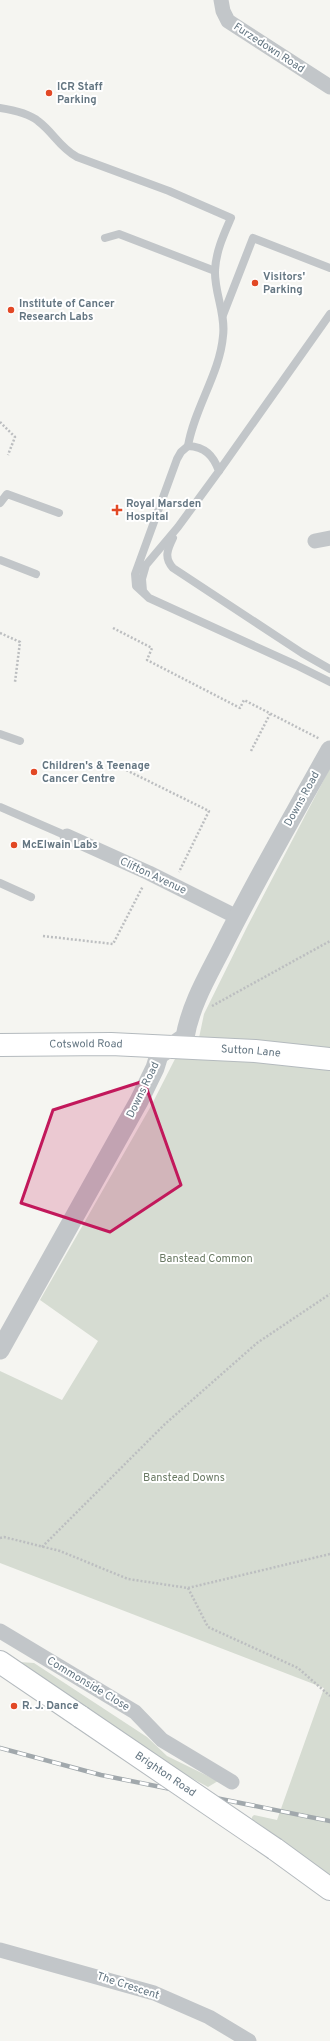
<svg xmlns="http://www.w3.org/2000/svg" width="330" height="2041" viewBox="0 0 330 2041" font-family="Overpass,sans-serif">
<rect width="100%" height="100%" fill="#f5f5f1"/>
<g fill="#d6dcd2">
<polygon points="330,768 330,1876 252,1819 252,1817 254,1815 277,1820 324,1688 0,1563 0,1371 62,1400 98,1341 40,1300 151,1106 176,1057 195,1057 204,1014 248,925"/>
<polygon points="20,1662 34,1663 147,1737 167,1756 218,1781 208,1787 166,1764"/>
</g>
<g fill="none" stroke-linecap="round" stroke-linejoin="round">
<g stroke="#b4babe" stroke-width="24">
<g id="secondary">
<path id="s1" d="M0,1045l111,-1 144,7 75,8"/>
<polyline points="0,1662 81,1717"/>
<polyline points="275,1849 330,1889"/>
</g>
</g>
<g stroke="#bcbec0" stroke-width="2.5" stroke-dasharray="2 2" stroke-linecap="butt">
<polyline points="0,422 15,437 8,455"/>
<polyline points="113,628 152,648 147,660 240,708 244,700 320,739"/>
<polyline points="0,633 20,642 15,682"/>
<polyline points="251,751 270,714"/>
<polyline points="112,763 209,811 179,872"/>
<polyline points="43,936 113,944 143,886"/>
<polyline points="212,1006 330,941"/>
<polyline points="0,1538 4,1537 60,1551 128,1579 188,1588 330,1554"/>
<polyline points="42,1547 165,1424 257,1343 330,1294"/>
<polyline points="188,1588 208,1627 298,1668 330,1696"/>
</g>
<g stroke="#c2c6c9" stroke-width="8">
<path d="M0,108c13,2 28,5 38,13 16,12 21,26 39,36l92,34 62,27c-7,16 -15,33 -16,52 -1,22 11,44 8,66 -3,37 -29,73 -35,110"/>
<polyline points="105,238 119,234 215,271"/>
<polyline points="223,315 253,238 330,268"/>
<polyline points="219,471 330,314"/>
<polyline points="0,503 7,494 59,513"/>
<path d="M173,538c-6,12 -9,20 0,30l129,85 28,16"/>
<polyline points="0,560 36,574"/>
<path d="M149,598l-6,-7 -1,-12 4,-14 32,-38 41,-56c-6,-16 -14,-24 -31,-25l-7,6 -4,7 -42,115 1,12 13,12 147,67 34,17"/>
<polyline points="0,734 20,741"/>
<polyline points="0,807 67,836"/>
<polyline points="0,883 31,897"/>
</g>
<g stroke="#c2c6c9" stroke-width="15">
<polyline points="221,0 223,11 228,21 330,87"/>
<polyline points="315,541 330,538"/>
<polyline points="67,836 149,873 237,917"/>
<polyline points="0,1631 135,1712 162,1740 232,1782"/>
<polyline points="0,1950 154,1993 209,2017 249,2041"/>
</g>
<path stroke="#c2c6c9" stroke-width="19" d="M0,1350l139,-249 16,-33 4,-13 26,-18c6,-34 24,-63 39,-93 33,-66 70,-130 106,-194"/>
<use href="#secondary" stroke="#fff" stroke-width="22"/>
<g stroke="#a1a8ac" stroke-width="4.5">
<polyline id="rail" points="0,1748 101,1775 330,1821"/>
</g>
<use href="#rail" stroke="#fff" stroke-width="3" stroke-dasharray="9" stroke-linecap="butt"/>
<g stroke="#b4babe" stroke-width="24" stroke-linecap="butt">
<g id="secondary-bridge">
<path id="s2" d="M81,1717l194,132"/>
</g>
</g>
<use href="#secondary-bridge" stroke="#fff" stroke-width="22"/>
</g>
<path fill="#c2185b" fill-opacity="0.2" stroke="#c2185b" stroke-width="3" stroke-linejoin="round" d="M144,1081l37,104 -71,47 -89,-29 32,-93z"/>
<g fill="#e24825" stroke="#fff" stroke-width="1.5">
<circle cx="49" cy="93" r="4"/>
<circle cx="255" cy="283" r="4"/>
<circle cx="11" cy="310" r="4"/>
<path d="M115 504h4v4h4v4h-4v4h-4v-4h-4v-4h4z"/>
<circle cx="34" cy="772" r="4"/>
<circle cx="14" cy="845" r="4"/>
<circle cx="14" cy="1706" r="4"/>
</g>
<g text-anchor="middle" dominant-baseline="central" stroke-width="4" stroke-linejoin="round" paint-order="stroke">
<g font-size="11" fill="#647682" stroke="#fff">
<text transform="translate(269 48) rotate(33)">Furzedown Road</text>
<text transform="translate(302 799) rotate(-61)">Downs Road</text>
<text transform="translate(153 876) rotate(25)">Clifton Avenue</text>
<text stroke="none"><textPath href="#s1" startOffset="86">Cotswold Road</textPath></text>
<text stroke="none"><textPath href="#s1" startOffset="251">Sutton Lane</textPath></text>
<text transform="translate(143 1090) rotate(-64)">Downs Road</text>
<text transform="translate(88 1684) rotate(31)">Commonside Close</text>
<text stroke="none"><textPath href="#s2" startOffset="102">Brighton Road</textPath></text>
<text transform="translate(128 1986) rotate(18)">The Crescent</text>
</g>
<g font-size="11" font-weight="bold" fill="#647682" stroke="#fff" text-anchor="start">
<text x="57" y="87">ICR Staff<tspan x="57" dy="13">Parking</tspan></text>
<text x="263" y="277">Visitors'<tspan x="263" dy="13">Parking</tspan></text>
<text x="19" y="304">Institute of Cancer<tspan x="19" dy="13">Research Labs</tspan></text>
<text x="126" y="504">Royal Marsden<tspan x="126" dy="13">Hospital</tspan></text>
<text x="42" y="766">Children's &amp; Teenage<tspan x="42" dy="13">Cancer Centre</tspan></text>
<text x="22" y="845">McElwain Labs</text>
<text x="22" y="1706">R. J. Dance</text>
</g>
<g font-size="11" fill="#697963" stroke="#fff">
<text x="206" y="1259">Banstead Common</text>
<text x="184" y="1478">Banstead Downs</text>
</g>
</g>
</svg>
